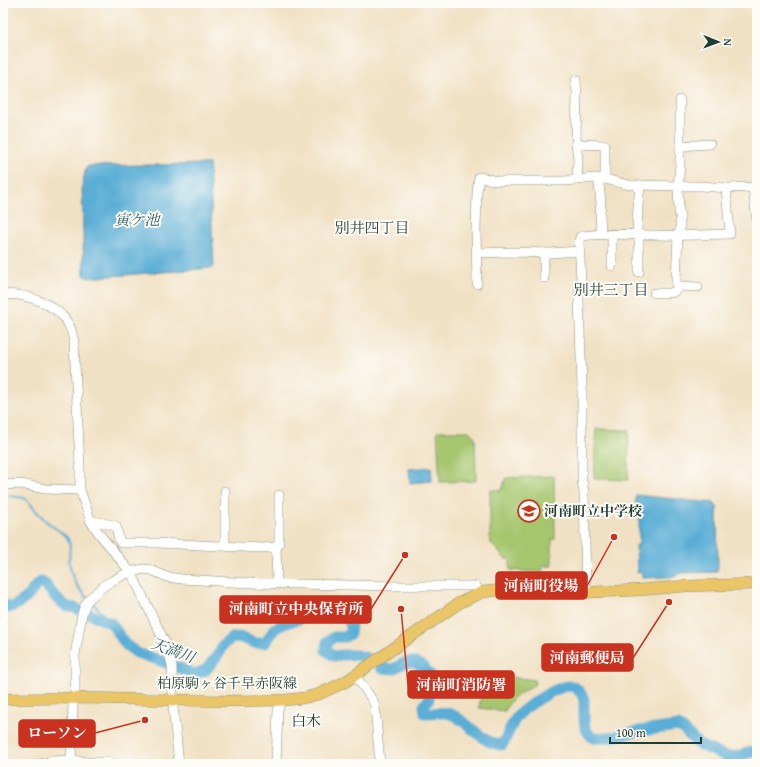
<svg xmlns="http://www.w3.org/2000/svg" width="760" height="767" viewBox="0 0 760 767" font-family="'Gentium Book Plus','Noto Serif JP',serif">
<rect width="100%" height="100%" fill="#fdfcf7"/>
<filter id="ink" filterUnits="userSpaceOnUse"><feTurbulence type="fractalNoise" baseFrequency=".025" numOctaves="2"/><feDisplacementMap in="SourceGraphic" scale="8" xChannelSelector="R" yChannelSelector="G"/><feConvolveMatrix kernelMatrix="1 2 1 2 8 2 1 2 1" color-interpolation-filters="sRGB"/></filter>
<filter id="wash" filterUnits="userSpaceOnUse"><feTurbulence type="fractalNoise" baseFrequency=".012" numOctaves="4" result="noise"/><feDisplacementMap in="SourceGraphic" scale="16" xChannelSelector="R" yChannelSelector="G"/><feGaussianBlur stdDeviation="0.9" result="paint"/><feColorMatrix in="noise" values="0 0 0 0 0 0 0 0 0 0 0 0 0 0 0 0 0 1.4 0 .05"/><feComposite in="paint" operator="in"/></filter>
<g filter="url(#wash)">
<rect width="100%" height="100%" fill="#f1e1c4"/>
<g fill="#a6c66e" stroke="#628251">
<polygon points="596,429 629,430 628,480 594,479"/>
<polygon points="437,431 469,431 475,437 476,481 440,482"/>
<polygon points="554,476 555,539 552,539 552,566 543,566 542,572 510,570 510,559 505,559 490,542 490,490 502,490 506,478"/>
<path d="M484,674l50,6 1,4c-11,7 -26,14 -30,27l-26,-3z"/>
</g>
<g fill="#5aadd5" stroke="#3c7584">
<polygon points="209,164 214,266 213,268 87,278 84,275 82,186 86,168 89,166"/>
<polygon points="431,467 432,481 410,483 409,469"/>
<polygon points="636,495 714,503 717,507 718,568 716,572 682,573 670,577 642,578 642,572 637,573 636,545 639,545 639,515 635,515"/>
</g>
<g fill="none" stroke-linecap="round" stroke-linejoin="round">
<g stroke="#5aadd5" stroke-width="2">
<polyline points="3,495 24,498 30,503 35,510 47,522 67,537 70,545 69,561 72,575 78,587 87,598"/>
<polyline points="91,601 111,623"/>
</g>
<g stroke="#5aadd5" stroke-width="11">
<path d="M3,604l6,4c7,-3 15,-7 20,-13 5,-6 4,-8 12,-13l4,2 11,14 10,8 9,2 36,15 15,22 11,8 21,7 37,14 11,-4 14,-18 3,-7 9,-7 7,-1 16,6h10c4,-4 6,-11 11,-15 8,-6 40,-14 51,-15 6,0 13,2 19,3l5,9 -1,9 -5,3h-11l-7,5 -1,8 8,6c12,-2 20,-2 31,1"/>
<path d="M381,668l12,1 13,-7h8l9,4 7,9 1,13 -2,11 -5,7 1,7c9,0 19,-2 28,2 17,8 29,29 49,30 6,-9 8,-19 14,-27 8,-11 42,-33 55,-32 6,1 11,8 13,13 0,2 0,6 0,9 0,12 -1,22 9,30h15l31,-7 39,-5 5,3 16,16 29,12 10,-1 19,-6"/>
</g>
</g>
</g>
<g filter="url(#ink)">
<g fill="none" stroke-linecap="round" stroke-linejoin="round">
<g stroke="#888f7c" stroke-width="10">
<g id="minor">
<polyline points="576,80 577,94 576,144 578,159 577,180"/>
<polyline points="576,144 605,145 605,179"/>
<polyline points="680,146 710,144"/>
<polyline points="600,179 599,184 601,203 600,213 601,235"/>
<polyline points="753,187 757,221"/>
<polyline points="612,235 612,266"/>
<polyline points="680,235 680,217 679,211 678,186 680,165 680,100"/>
<polyline points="477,253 512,252 550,253 579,251"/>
<polyline points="639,272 639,238 637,230 638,206 640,185"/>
<polyline points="544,278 544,253"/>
<polyline points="477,284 476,231 477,191 479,177 497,181 565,181 595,178 605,179 629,185 640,185 678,186 701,186 726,188 757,187"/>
<polyline points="677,288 676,281 678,235"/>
<polyline points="654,293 671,293 675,291 679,286 698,287"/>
<path d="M3,295c20,-3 53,9 64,27 4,6 6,13 7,21l6,123v24l11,32 10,14 31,38 35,73 5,18 1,42 6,57"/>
<polyline points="3,485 21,484 45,489 80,490"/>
<polyline points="91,522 95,521 116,526 119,540 121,543 158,543 262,548 276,547"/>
<polyline points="225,545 225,491"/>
<polyline points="277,584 276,547 278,546 279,541 279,495"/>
<path d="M586,592l-2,-100 -2,-11v-95l-3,-87v-12l2,-7 -2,-39 1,-4c10,-5 62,-2 76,-2 25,1 49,0 74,-1l-4,-46"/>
<polyline points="355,675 373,701 375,706 380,764"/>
<polyline points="40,764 54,761 72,760 86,762 107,762 115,764"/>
<polyline points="71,764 73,704 75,698 75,655 82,614 85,605 89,599 105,585 112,581 129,572 144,569 151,570 167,577 182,579 250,583 397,586 476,586 480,593"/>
<polyline points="276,764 278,710 281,700"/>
</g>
</g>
<g stroke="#888f7c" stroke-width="12">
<polyline id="major" points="3,699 75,698 228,701 285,700 304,698 319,694 345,682 459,603 472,597 483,592 501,590 574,593 639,590 686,586 757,584"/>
</g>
<use href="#minor" stroke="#fff" stroke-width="9"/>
<use href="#major" stroke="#ebc669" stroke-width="11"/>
</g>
</g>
<defs>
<g id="school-ring" transform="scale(1.15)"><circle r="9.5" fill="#fdfcf7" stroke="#c8321e" stroke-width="1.5"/><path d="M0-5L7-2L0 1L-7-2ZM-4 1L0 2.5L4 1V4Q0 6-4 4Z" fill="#c8321e"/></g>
</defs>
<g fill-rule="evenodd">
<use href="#school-ring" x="529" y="511"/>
</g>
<g text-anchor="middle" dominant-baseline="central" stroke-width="4" stroke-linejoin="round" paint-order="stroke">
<g font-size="14" font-weight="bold" fill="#1f3d34" stroke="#fdfcf7" text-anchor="start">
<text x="544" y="511">河南町立中学校</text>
</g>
<g font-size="14" fill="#1f3d34" stroke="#fdfcf7">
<text x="227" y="683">柏原駒ヶ谷千早赤阪線</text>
</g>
<g font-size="15" font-style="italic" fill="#315f64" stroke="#fdfcf7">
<text x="137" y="219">寅ケ池</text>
<text transform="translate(173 650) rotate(20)">天満川</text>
</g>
<g font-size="15" fill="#1f3d34" stroke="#fdfcf7">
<text x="372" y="227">別井四丁目</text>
<text x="611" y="289">別井三丁目</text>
<text x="306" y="720">白木</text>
</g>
</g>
<path fill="none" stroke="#c8321e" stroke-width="1.5" d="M614 537L587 586M405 555L371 609M669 602L633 658M401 609L408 685M145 720L95 733"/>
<g fill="#c8321e" stroke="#fdfcf7" stroke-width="1.5">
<circle cx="614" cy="537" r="4"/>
<circle cx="405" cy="555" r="4"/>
<circle cx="669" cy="602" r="4"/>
<circle cx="401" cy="609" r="4"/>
<circle cx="145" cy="720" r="4"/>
</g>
<g fill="#c8321e" stroke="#c8321e" stroke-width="1.5">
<rect x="496" y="572" width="91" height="27" rx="4"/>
<rect x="220" y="596" width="151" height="27" rx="4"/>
<rect x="542" y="644" width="91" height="27" rx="4"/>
<rect x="408" y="671" width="106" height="27" rx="4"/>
<rect x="19" y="720" width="76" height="27" rx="4"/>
</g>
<g font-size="15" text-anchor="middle" font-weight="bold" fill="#fff">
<text x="541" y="591">河南町役場</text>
<text x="296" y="614">河南町立中央保育所</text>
<text x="587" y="663">河南郵便局</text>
<text x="461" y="690">河南町消防署</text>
<text x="57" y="738">ローソン</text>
</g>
<rect width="760" height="767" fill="none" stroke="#fdfcf7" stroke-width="16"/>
<g transform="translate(718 42) rotate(91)" stroke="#fdfcf7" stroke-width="3" paint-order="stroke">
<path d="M0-3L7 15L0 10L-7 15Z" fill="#1f3d34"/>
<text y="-6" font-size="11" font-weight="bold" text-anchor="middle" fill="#1f3d34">N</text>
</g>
<path d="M610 737v6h91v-6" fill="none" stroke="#1f3d34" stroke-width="2"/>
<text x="616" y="737" font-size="12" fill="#1f3d34" stroke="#fdfcf7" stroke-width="3" paint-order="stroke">100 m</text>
</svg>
